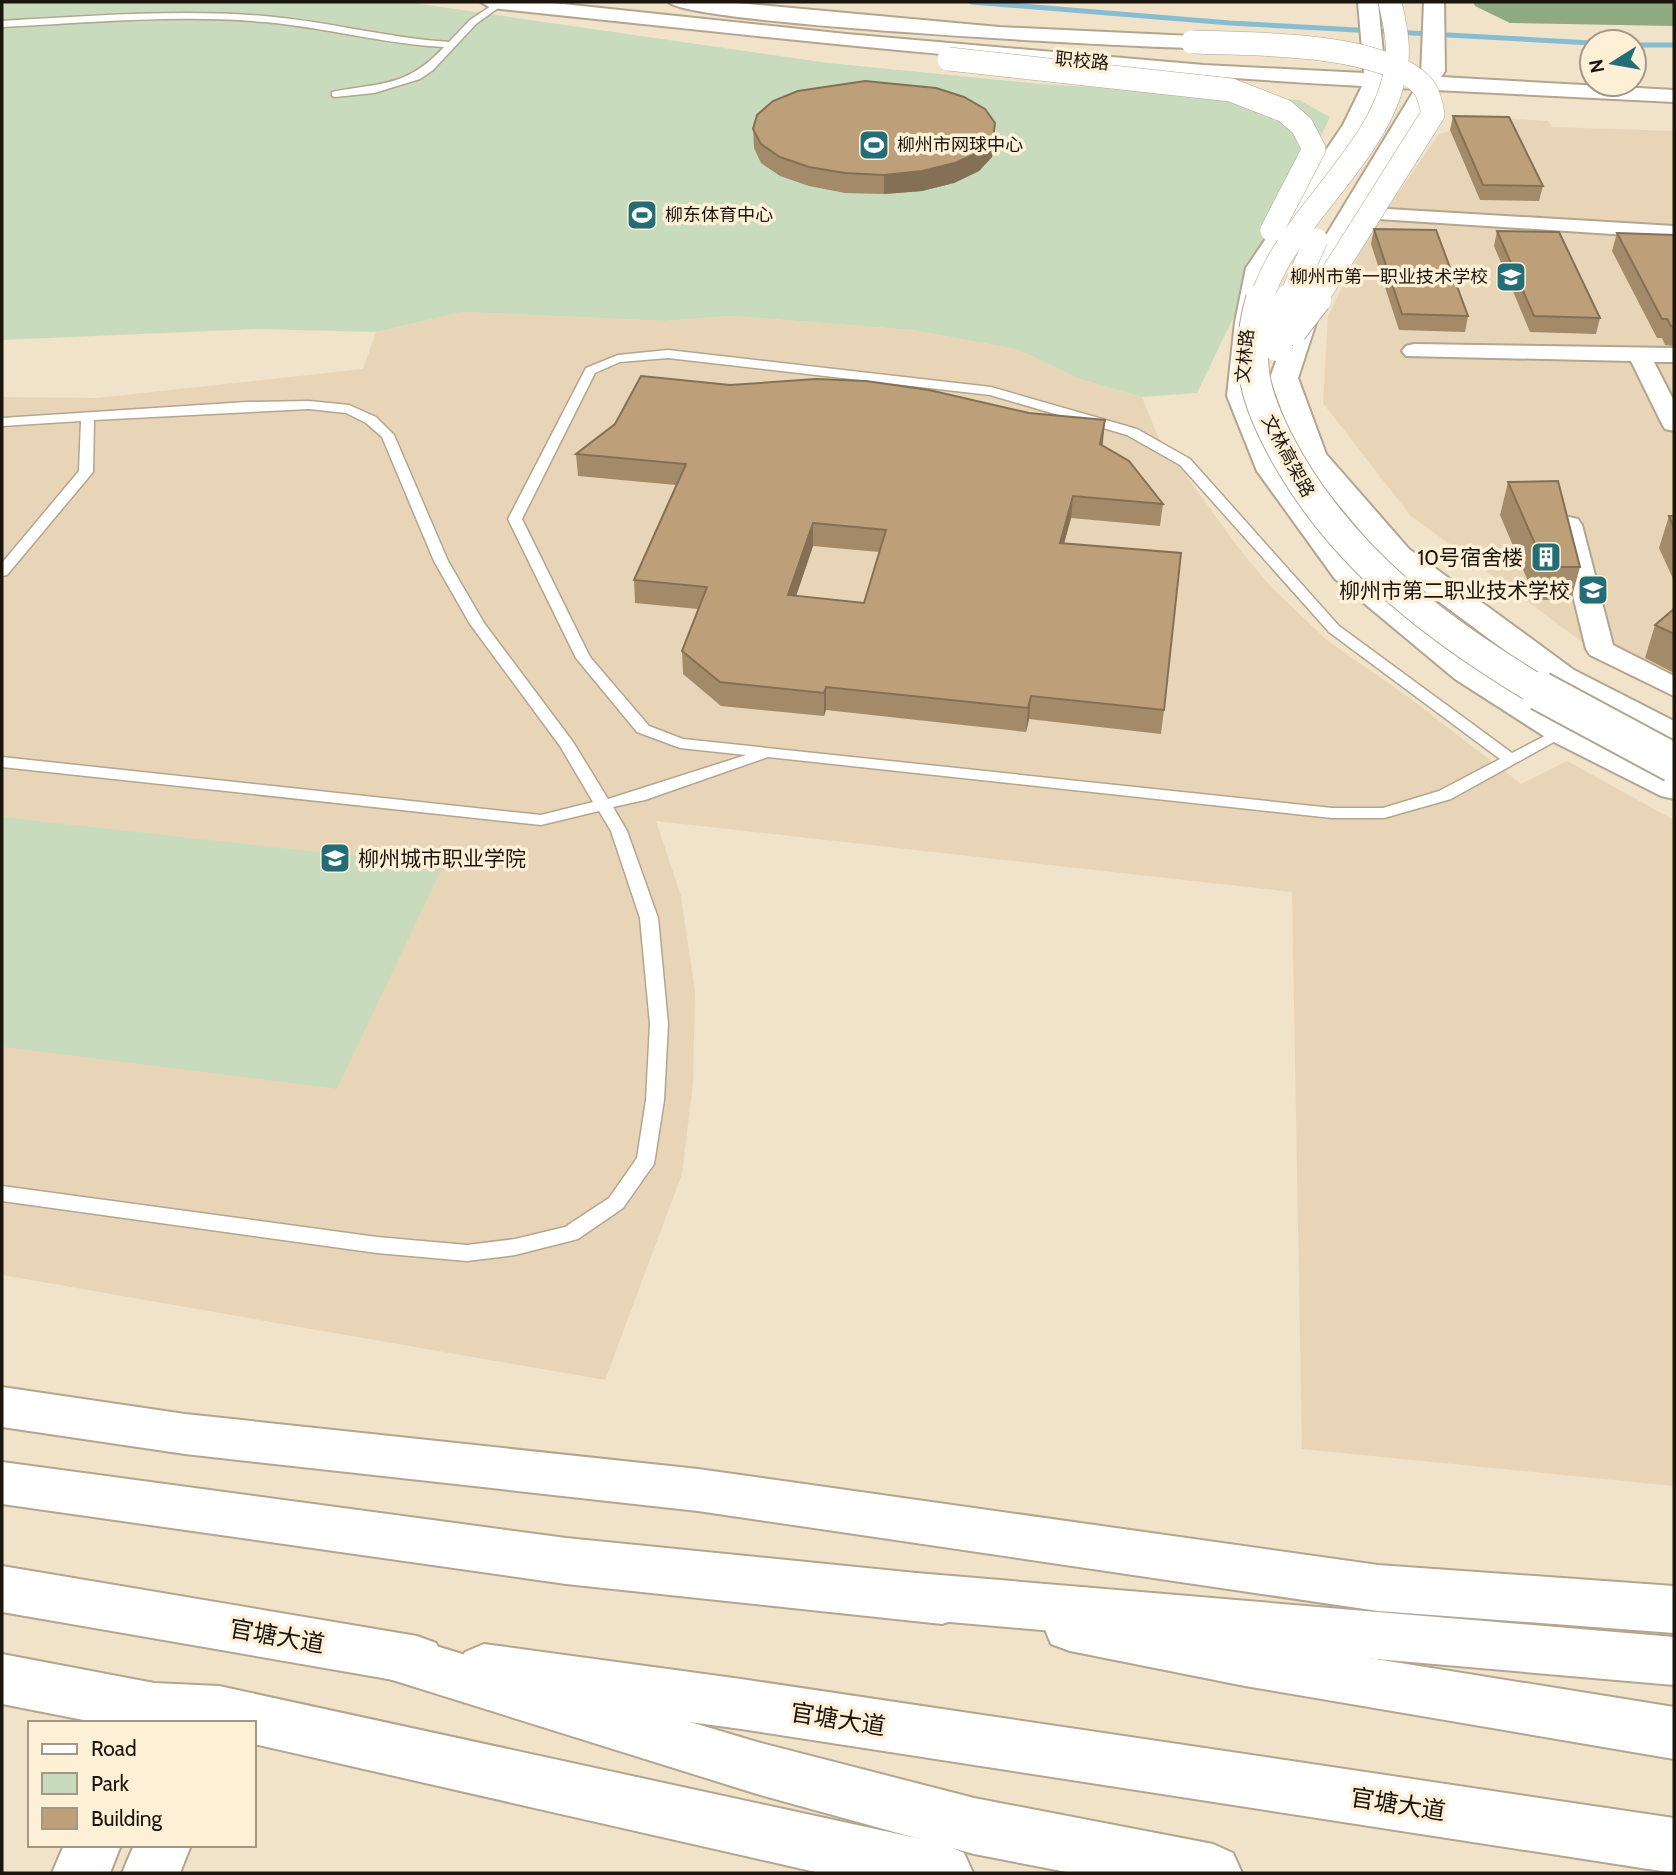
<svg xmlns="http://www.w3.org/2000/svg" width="1676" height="1875" viewBox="0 0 1676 1875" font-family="Cabin,'Noto Sans SC',sans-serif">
<rect width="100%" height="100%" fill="#f1e2ca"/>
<g fill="#e8d5b7">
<polygon points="1498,118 1548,121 1552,127 1674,131 1674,696 1612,664 1410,515 1323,403 1328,316 1366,239 1439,134"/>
<polygon points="463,312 665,321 732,316 912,330 1016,349 1080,379 1142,397 1158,437 1240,550 1272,588 1328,641 1411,699 1521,784 1567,761 1674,820 1674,1486 1302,1449 1292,892 656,821 681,896 695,992 693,1083 682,1174 605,1380 2,1275 2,397 97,398 363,369 376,332"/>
</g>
<g fill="#c8dcbd">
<polygon points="2,2 407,2 828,63 1041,84 1299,100 1330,117 1197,393 1142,397 1080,379 1016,349 912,330 732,316 665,321 463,312 376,332 256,329 2,340"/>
<polygon points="2,817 443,866 337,1089 2,1047"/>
</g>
<polygon fill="#8fa981" points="1473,2 1674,2 1674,26 1510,23 1475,6"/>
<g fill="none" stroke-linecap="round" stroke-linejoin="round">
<g stroke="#87bcd2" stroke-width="5">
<polyline points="972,2 1230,23 1592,43"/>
<polyline points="1634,45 1674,45"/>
</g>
<g stroke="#b3a58e" stroke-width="3">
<g id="lane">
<path d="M497,2l8,1 -29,21 -43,46 -13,9 -46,14 -39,4 -3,-1v-4c50,-10 74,-4 112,-45 -61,-3 -120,-20 -180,-25 -88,-8 -175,1 -262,5v-6c87,-5 175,-12 262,-5 62,5 123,22 185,26l21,-22z"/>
<path d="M668,350l323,37 146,42 53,30 149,167 173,127 44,-23 6,-2 8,5 -119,66 -67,19h-52l-564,-61 -123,43 -32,7 14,24 31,87 10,106 -4,76 -10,64 -31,44 -45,31 -63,16 -48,6 -90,-8 -375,-52v-15l375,51 90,8 48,-6 50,-12 44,-29 28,-40 9,-58 4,-76 -10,-106 -29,-87 -12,-20 -58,14 -539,-58v-10l539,58 52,-13 -33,-56 -90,-122 -36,-63 -52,-124 -16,-14 -20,-10 -37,-4 -215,11 -1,52 -86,103 -5,1v-13l77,-92 2,-50 -79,5v-8l245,-16 62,-1 40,4 27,12 18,18 54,126 36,62 89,119 35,57 138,-44 -66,-7 -43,-16 -61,-74 -68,-139 78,-151 32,-13zM668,358l322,37 137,40 53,30 149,167 171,127 -61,32 -56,17h-51l-649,-69 -34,-13 -59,-69 -68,-138 73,-146 25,-11z"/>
</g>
</g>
<g stroke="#b3a58e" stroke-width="4">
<g id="street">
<polygon points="1354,207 1674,226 1674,238 1347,217 1344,213 1347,209"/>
<polygon points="1414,344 1674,348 1674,362 1654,362 1674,401 1674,431 1665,429 1662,424 1631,361 1406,356 1402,351 1406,346"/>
<polygon points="1569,517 1578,519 1582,525 1613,645 1674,676 1674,696 1590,655 1586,649 1556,525 1560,519"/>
</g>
</g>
<g stroke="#b3a58e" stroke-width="4">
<g id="secondary">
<path d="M481,2h63l302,32 358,31 160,8 -6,-71h20l7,72 36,2 3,-74h20l1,69 -4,6 233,13v12l-239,-12 -97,165 -40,123 28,76 83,95 165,121 100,51v23l-12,-3 -112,-57 -163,-121 -89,-107 -28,-78 44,-123 101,-166 -32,-2 -18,38 -93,143 -11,54 -6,74 31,74 71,95 122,100 95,61 100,48v25l-13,-3 -111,-56 -95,-61 -120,-100 -78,-108 -30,-75 8,-74 11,-54 97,-143 19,-39c-291,-16 -581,-47 -871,-78z"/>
<polygon points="2,1387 185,1414 698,1469 1378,1565 1674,1586 1674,1633 1378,1611 698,1511 185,1454 2,1427"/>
<polygon points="2,1654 154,1683 219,1686 944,1844 964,1853 973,1873 820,1873 254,1744 254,1723 99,1723 2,1704"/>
<polygon points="64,1845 121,1845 110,1873 52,1873"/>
<polygon points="134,1845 191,1845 180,1873 122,1873"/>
</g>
</g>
<g stroke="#b3a58e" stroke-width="4">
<g id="primary">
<polygon points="2,1462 566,1538 916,1573 960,1584 968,1601 960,1618 942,1624 566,1584 2,1504"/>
<polygon points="2,1566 417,1636 436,1643 444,1660 436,1677 417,1684 2,1612"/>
<polygon points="1070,1603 1245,1638 1674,1707 1674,1759 1245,1686 1070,1651 1051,1644 1044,1627 1051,1610"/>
<polygon points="484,1644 741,1679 1674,1818 1674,1873 741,1729 484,1694 465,1686 457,1669 465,1652"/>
</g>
</g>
<g stroke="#b3a58e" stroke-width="4">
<g id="highway">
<path d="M669,2h58l272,25 193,9 10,6 -10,6c-57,-1 -507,-24 -523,-46z"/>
<polygon points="916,1573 1674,1637 1674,1685 916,1619 898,1612 890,1596 898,1580"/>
<polygon points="389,1632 757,1742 974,1798 1213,1844 1233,1853 1242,1873 1072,1873 974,1854 757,1794 370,1673 363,1656 370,1639"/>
</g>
</g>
<use href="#lane" fill="#fff" fill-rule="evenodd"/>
<use href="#street" fill="#fff" fill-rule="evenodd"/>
<use href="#secondary" fill="#fff" fill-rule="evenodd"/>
<use href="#primary" fill="#fff" fill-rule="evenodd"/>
<use href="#highway" fill="#fff" fill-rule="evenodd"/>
<g stroke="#b3a58e" stroke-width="24" stroke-linecap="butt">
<g id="highway-bridge-far2">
<path d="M1192,42c59,2 186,0 229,42 8,8 10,20 12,30l-118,187"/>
<polyline points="949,59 1231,90 1285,111 1302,126 1314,149 1272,230"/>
<path d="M1261,301c26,-87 127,-149 136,-241 2,-19 -3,-39 -7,-58"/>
<polyline points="1289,301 1316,240"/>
</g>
</g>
<g stroke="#b3a58e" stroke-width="32" stroke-linecap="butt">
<g id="highway-bridge-far1">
<path d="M1261,299c-19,65 -4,106 28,162 60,103 153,172 254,232"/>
<polyline points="1292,330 1316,299"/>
<polyline points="1277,346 1277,329 1290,299"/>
</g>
</g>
<g stroke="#b3a58e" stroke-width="42" stroke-linecap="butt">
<polyline id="highway-bridge" points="1540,691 1674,763"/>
</g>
<use href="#highway-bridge-far2" stroke="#fff" stroke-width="23"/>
<use href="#highway-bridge-far1" stroke="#fff" stroke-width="30"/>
<use href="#highway-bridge" stroke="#fff" stroke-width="38"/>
</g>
<g fill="#a38a68" fill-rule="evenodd">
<polygon points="1453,116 1543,186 1539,201 1480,200 1450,130"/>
<polygon points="753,129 994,142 992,157 979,171 954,183 922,191 884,194 845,193 809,186 780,176 761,163 754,148"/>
<polygon points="1374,229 1468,316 1465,332 1399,330 1371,244"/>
<polygon points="1497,231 1600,318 1596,334 1530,332 1494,246"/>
<polygon points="1617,233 1674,235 1674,346 1665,345 1662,338 1657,338 1612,251"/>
<path d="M1029,413l76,7 -3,25 61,59 -3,22 -89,-8 -7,25 100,167 -3,24 -132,-15 -3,13 -200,-22 -2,6 -103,-10 -38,-32 -1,-23 16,-42 -63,-6 -1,-23 42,-95 -98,-9 -2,-22zM813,546l66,6 -15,51 -68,-7z"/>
<polygon points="1508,482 1580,567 1571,600 1536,600 1500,515"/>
<polygon points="1669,516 1674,516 1674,581 1659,548"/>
<polygon points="1674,609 1674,673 1645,658 1655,625"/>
</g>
<g fill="#847055">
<polygon points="995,123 992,157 979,171 954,183 922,191 884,194 884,175"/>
<polygon points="1105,420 1103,442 1098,466 1100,444"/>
<polygon points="1073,496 1071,518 1058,566 1060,543"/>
<polygon points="813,523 813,546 789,617 788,595"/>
<polygon points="826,687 826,710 824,716 824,693"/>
<polygon points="1031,696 1029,719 1026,732 1028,708"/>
</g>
<g fill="#bda079" stroke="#847055" stroke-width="2" fill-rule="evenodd">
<polygon points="865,81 936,88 964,97 985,109 995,123 993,138 980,152 955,163 922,171 884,175 845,173 809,167 780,157 761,144 753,129 757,115 773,101 798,91"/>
<polygon points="1453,116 1509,117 1543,186 1483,185"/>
<polygon points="1374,229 1436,230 1468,316 1402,314"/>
<polygon points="1497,231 1559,232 1600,318 1534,316"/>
<polygon points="1617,233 1674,235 1674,327 1671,326 1667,319 1662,319"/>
<path d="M641,376l89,9 86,-6 50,2 63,9 100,23 76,7 -5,24 29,17 34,43 -90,-8 -13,47 121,10 -17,157 -133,-14 -3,12 -202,-21 -2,6 -104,-11 -38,-31 25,-64 -73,-7 52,-116 -110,-10 39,-30zM813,523l73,7 -22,73 -76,-8z"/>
<polygon points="1558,481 1580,567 1545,567 1508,482"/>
<polygon points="1669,516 1674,516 1674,528"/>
<polygon points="1674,609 1674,634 1655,625"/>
</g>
<defs>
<g id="stadium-square" transform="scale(1.575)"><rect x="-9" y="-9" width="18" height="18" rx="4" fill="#236d77" stroke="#feefd7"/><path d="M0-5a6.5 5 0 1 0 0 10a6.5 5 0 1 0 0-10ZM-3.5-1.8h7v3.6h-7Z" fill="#fff"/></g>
<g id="school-square" transform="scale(1.575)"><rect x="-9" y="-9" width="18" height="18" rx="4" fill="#236d77" stroke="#feefd7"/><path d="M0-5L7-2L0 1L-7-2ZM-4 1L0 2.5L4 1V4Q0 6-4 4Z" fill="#fff"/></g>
<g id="building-square" transform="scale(1.575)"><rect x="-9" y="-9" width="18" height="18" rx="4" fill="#236d77" stroke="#feefd7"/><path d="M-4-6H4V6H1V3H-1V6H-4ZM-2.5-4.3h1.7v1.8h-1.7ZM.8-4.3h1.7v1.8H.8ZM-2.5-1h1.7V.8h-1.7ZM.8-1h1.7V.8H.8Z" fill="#fff"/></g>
<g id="university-square" transform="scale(1.575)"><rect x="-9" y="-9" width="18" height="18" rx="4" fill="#236d77" stroke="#feefd7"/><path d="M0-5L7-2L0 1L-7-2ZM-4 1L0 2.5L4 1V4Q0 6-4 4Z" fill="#fff"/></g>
</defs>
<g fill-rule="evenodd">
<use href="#stadium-square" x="874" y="145"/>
<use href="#stadium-square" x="642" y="215"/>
<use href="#school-square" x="1511" y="277"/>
<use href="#building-square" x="1546" y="557"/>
<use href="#school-square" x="1593" y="590"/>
<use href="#university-square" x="335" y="858"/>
</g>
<g text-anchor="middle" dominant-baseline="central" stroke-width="7" stroke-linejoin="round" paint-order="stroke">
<g font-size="18" fill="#1a150d" stroke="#feefd7">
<text transform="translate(1082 61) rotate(5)">职校路</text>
<text transform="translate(1245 356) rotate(-85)">文林路</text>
<text transform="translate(1288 456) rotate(62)">文林高架路</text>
</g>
<g font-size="18" fill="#1a150d" stroke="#feefd7" text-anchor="start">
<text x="897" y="145">柳州市网球中心</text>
<text x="665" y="215">柳东体育中心</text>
<text x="1488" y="277" text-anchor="end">柳州市第一职业技术学校</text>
</g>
<g font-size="21" fill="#1a150d" stroke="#feefd7" text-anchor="end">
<text x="1523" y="557">10号宿舍楼</text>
<text x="1570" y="590">柳州市第二职业技术学校</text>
<text x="358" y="858" text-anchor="start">柳州城市职业学院</text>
</g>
<g font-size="24" fill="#1a150d" stroke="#feefd7">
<text transform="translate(277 1636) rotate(10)">官塘大道</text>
<text transform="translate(838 1719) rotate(9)">官塘大道</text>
<text transform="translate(1398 1804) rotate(9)">官塘大道</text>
</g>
</g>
<rect width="1676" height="1875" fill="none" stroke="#1a150d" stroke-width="7"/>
<rect x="28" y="1721" width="228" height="126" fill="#feefd7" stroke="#a39886" stroke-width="2"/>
<rect x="42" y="1744" width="35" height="10" fill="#ffffff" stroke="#a39886" stroke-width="2"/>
<text x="91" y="1756" font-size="21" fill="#1a150d">Road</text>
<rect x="42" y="1773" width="35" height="21" fill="#c8dcbd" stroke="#a39886" stroke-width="2"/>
<text x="91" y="1791" font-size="21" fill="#1a150d">Park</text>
<rect x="42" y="1808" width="35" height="21" fill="#bda079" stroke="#a39886" stroke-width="2"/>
<text x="91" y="1826" font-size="21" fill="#1a150d">Building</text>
<g transform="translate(1613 63) rotate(259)"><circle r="33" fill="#feefd7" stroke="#a39886" stroke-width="2"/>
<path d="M0-5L12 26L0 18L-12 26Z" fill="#236d77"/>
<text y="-10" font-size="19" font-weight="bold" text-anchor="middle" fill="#1a150d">N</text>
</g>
</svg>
